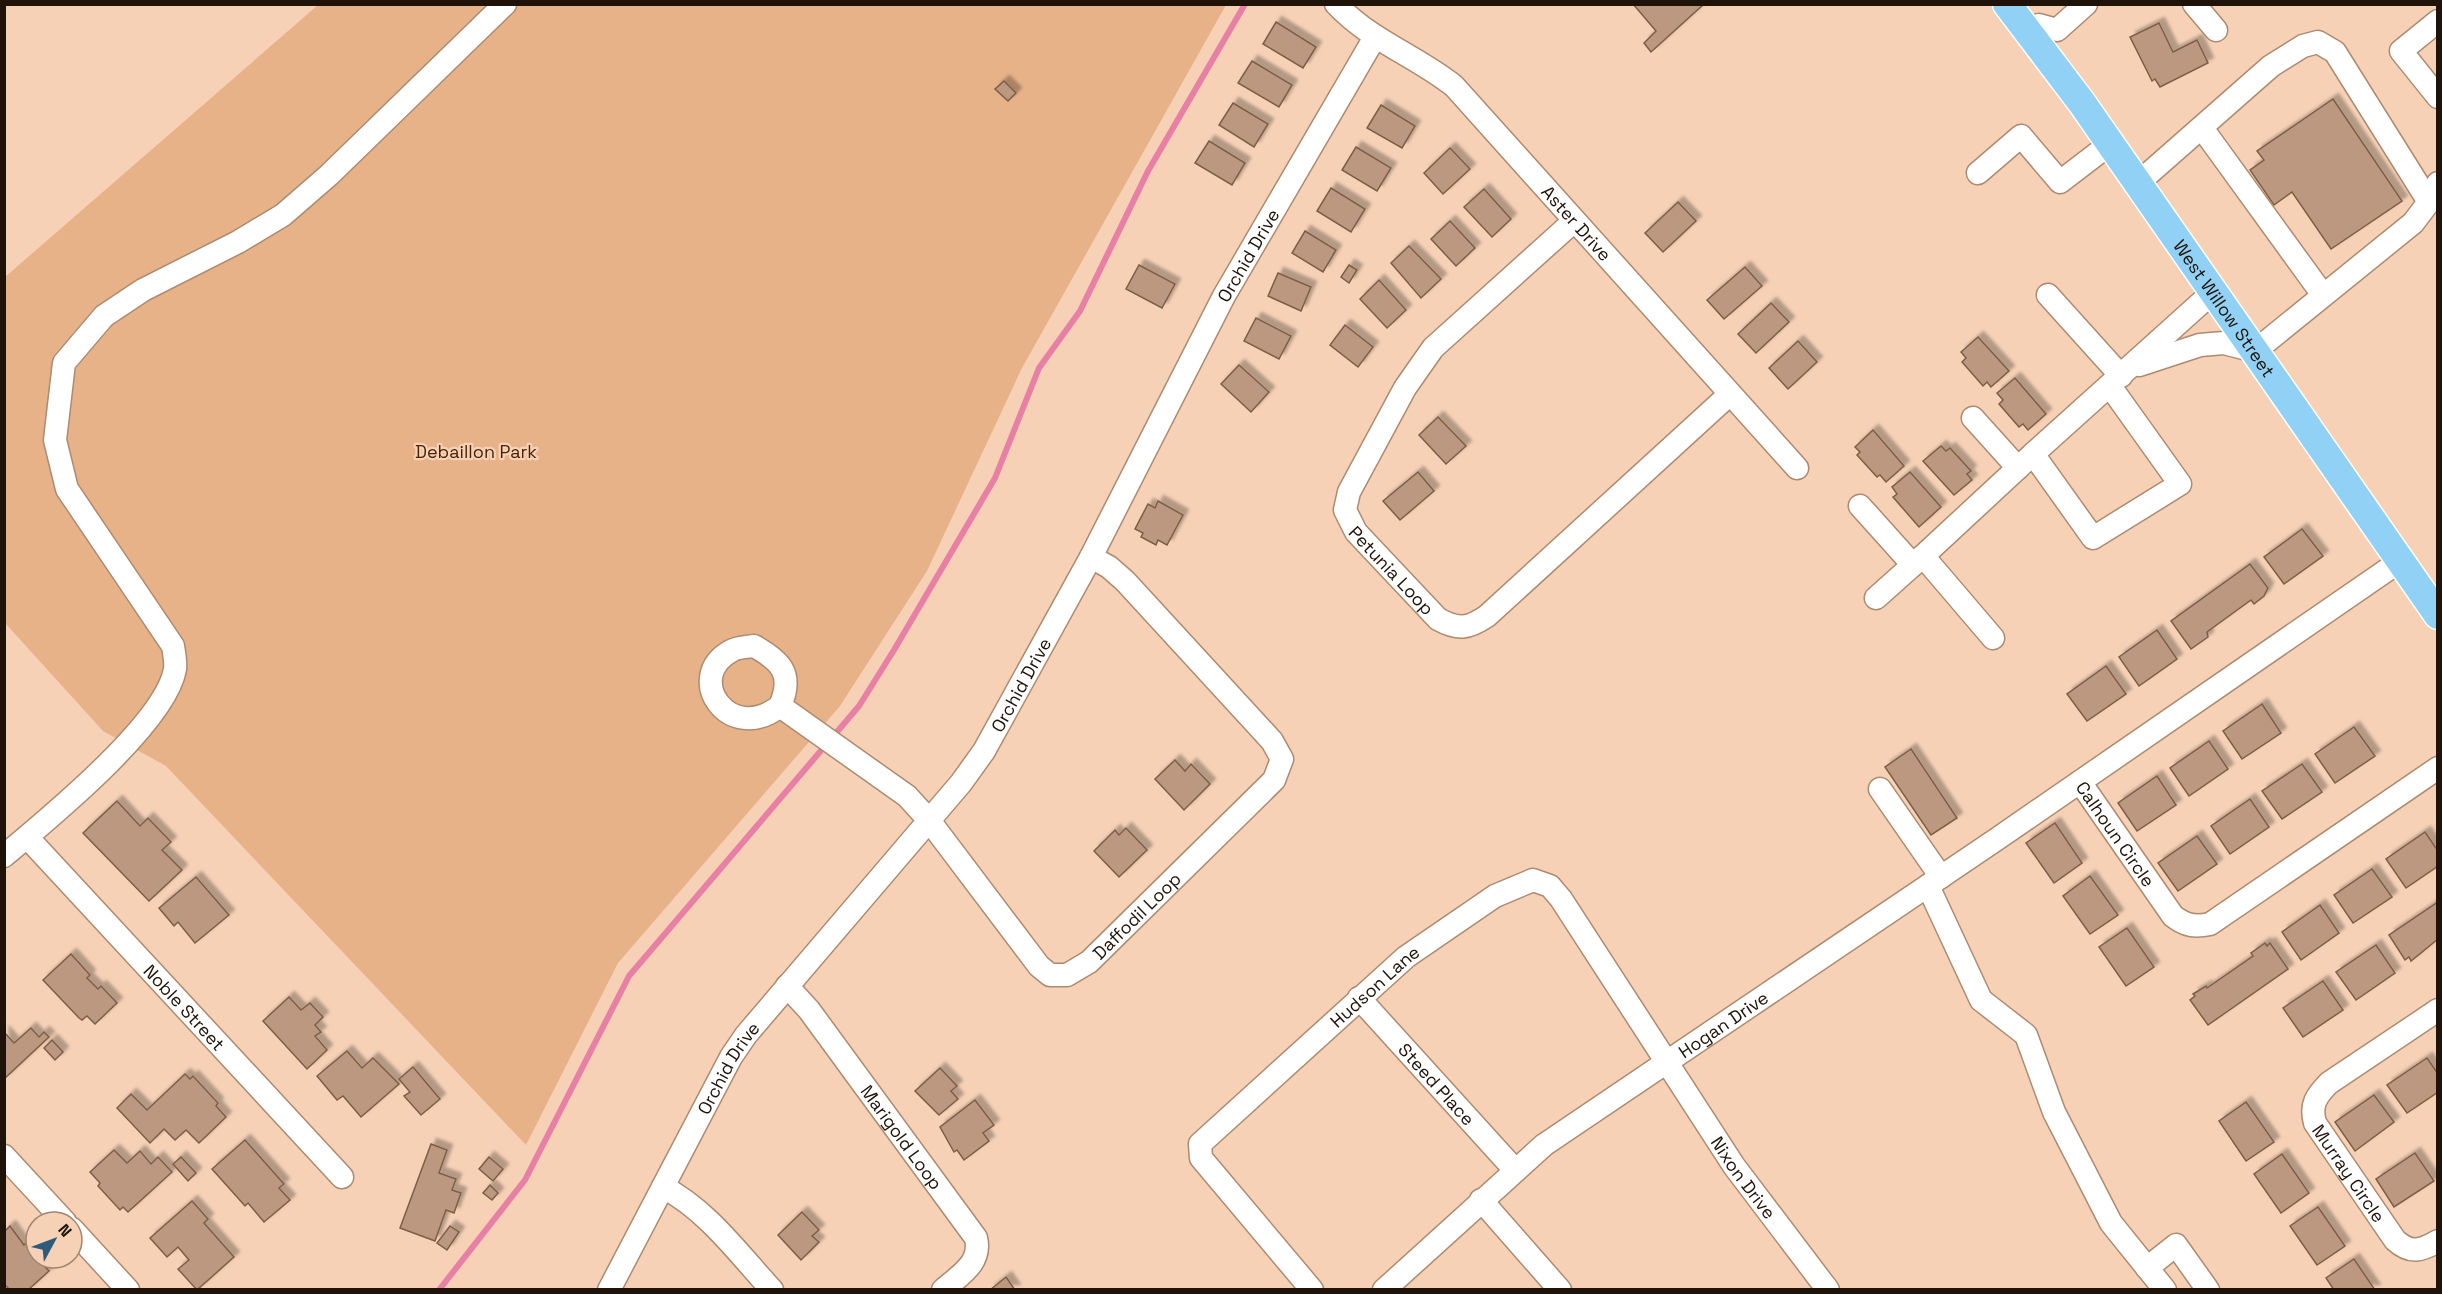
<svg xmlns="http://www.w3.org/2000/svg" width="2442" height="1294" viewBox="0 0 2442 1294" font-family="'Space Grotesk',sans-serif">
<defs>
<filter id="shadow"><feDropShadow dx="5.5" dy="-5.5" stdDeviation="1.5" flood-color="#0004"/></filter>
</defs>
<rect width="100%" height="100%" fill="#f6d1b6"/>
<polygon fill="#e8b289" points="318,5 1226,5 1022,368 927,571 840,706 618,963 526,1145 166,766 103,731 5,623 5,277"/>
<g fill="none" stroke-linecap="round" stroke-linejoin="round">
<polyline stroke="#e87fa5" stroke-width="6" points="439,1290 525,1180 629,976 859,706 894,650 995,478 1039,368 1080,311 1148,171 1245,4"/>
</g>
<g fill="#bb987f" stroke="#7d5e46" stroke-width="1.5" filter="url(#shadow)">
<polygon points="1633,4 1704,4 1651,52 1644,43 1656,31"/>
<polygon points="1276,22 1316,47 1303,68 1263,44"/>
<polygon points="2159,23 2173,52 2197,40 2208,63 2160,87 2155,79 2152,81 2130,37"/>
<polygon points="1252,61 1292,85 1279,107 1238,83"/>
<polygon points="1004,81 1016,93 1008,101 995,89"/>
<polygon points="2333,99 2402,201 2331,249 2292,192 2274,205 2250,170 2264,160 2257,151"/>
<polygon points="1233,103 1268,124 1254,147 1219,125"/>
<polygon points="1381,105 1415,126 1402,148 1367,128"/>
<polygon points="1209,141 1245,163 1232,185 1195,163"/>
<polygon points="1356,147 1391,168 1377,191 1342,170"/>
<polygon points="1450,148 1470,169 1443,194 1424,173"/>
<polygon points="1331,188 1365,209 1351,232 1317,211"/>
<polygon points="1484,189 1511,219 1492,237 1464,207"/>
<polygon points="1678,202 1696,221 1663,252 1645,233"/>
<polygon points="1450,221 1475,248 1456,266 1431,239"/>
<polygon points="1305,231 1336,250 1323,272 1292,253"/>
<polygon points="1409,246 1441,279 1421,298 1391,263"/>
<polygon points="1139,265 1175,284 1162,308 1126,289"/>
<polygon points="1349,265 1357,270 1349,283 1341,277"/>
<polygon points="1745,267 1762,286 1724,319 1707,300"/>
<polygon points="1278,273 1311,287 1301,311 1268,296"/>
<polygon points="1379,280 1406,310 1387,328 1360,299"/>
<polygon points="1771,303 1789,322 1756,353 1738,334"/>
<polygon points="1256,318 1291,336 1279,359 1244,341"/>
<polygon points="1345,325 1373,347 1358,367 1330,345"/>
<polygon points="1978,337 2009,371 1991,387 1987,382 1983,386 1962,362 1966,358 1961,352"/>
<polygon points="1798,341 1817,362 1788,389 1769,368"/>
<polygon points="1239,365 1269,392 1251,412 1221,384"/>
<polygon points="2015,378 2046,414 2028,430 2023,424 2019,427 1999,404 2003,400 1997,393"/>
<polygon points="1438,417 1466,446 1446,464 1419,435"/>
<polygon points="1873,430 1904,466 1886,482 1880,475 1877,477 1857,455 1860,452 1855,447"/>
<polygon points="1941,446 1946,451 1950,448 1971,471 1967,474 1972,480 1954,495 1923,461"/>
<polygon points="1418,472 1434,491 1400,520 1383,501"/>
<polygon points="1910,472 1941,507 1919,527 1893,497 1897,494 1892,487"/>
<polygon points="1158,501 1183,515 1167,545 1158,540 1156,545 1141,537 1143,533 1135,529 1148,504 1155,508"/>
<polygon points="2302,529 2323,556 2284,584 2264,557"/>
<polygon points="2250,564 2268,588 2264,596 2254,604 2251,600 2207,632 2208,637 2191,649 2171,621"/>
<polygon points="2157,630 2177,659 2139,686 2119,657"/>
<polygon points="2106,666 2126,694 2087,721 2067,694"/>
<polygon points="2262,704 2281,733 2242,759 2223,731"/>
<polygon points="2354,727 2375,756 2335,783 2315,754"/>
<polygon points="2209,741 2228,769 2189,796 2170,768"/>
<polygon points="1911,749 1957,818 1931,835 1885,767"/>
<polygon points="1175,760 1185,771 1191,764 1210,784 1184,810 1155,779"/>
<polygon points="2302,764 2322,792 2282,819 2262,791"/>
<polygon points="2157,776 2176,805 2137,831 2118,803"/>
<polygon points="2250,799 2269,827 2230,854 2211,826"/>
<polygon points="117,801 140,826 148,818 171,842 162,850 182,870 149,901 83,833"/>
<polygon points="2055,823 2082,863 2054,883 2026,843"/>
<polygon points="1126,828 1147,850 1119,877 1094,851 1115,830 1119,835"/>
<polygon points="2425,832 2438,851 2438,866 2406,888 2386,859"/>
<polygon points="2197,836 2217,864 2178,891 2158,863"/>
<polygon points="2372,869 2392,897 2353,923 2334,895"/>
<polygon points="2090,876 2118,915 2090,934 2063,896"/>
<polygon points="196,877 229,915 195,943 178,922 174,926 159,908"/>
<polygon points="2438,902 2438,939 2411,961 2409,957 2405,960 2389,935"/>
<polygon points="2320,905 2339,933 2301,960 2282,932"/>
<polygon points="2127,928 2154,967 2126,986 2099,947"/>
<polygon points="2265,943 2267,946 2270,943 2288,969 2208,1025 2190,1000 2195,996 2193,994 2206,986 2207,988 2253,956 2251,953"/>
<polygon points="2376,945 2395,973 2356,1000 2336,972"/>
<polygon points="71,954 90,975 87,978 98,989 101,986 117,1003 95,1024 87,1016 82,1020 79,1018 43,980"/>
<polygon points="2323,981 2343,1010 2303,1037 2283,1008"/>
<polygon points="289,997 301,1010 310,1003 323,1017 315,1025 321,1032 315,1036 327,1050 307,1069 263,1021"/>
<polygon points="31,1028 39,1037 44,1032 49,1037 4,1079 4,1032 14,1043"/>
<polygon points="52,1040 63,1052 55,1060 44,1048"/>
<polygon points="347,1051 362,1068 373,1058 399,1084 361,1117 343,1096 337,1100 317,1076"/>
<polygon points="2427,1058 2438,1074 2438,1092 2407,1113 2387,1085"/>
<polygon points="413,1067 440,1099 421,1115 404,1096 410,1092 399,1079"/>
<polygon points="940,1068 957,1086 951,1091 958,1099 939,1115 915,1091"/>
<polygon points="185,1074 190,1079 193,1076 218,1103 216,1106 226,1117 199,1143 186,1130 175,1140 164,1129 150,1143 117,1108 131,1094 147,1110"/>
<polygon points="2374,1095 2394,1122 2355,1151 2335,1122"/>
<polygon points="975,1100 994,1125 983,1133 989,1141 964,1160 957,1150 954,1152 940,1127"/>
<polygon points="2246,1102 2274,1142 2246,1161 2219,1121"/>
<polygon points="245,1140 284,1184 279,1188 290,1200 264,1222 248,1203 245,1206 212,1169"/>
<polygon points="431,1144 447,1150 439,1173 456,1179 452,1190 461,1193 454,1213 446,1210 435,1241 400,1228"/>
<polygon points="114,1150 127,1163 140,1151 151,1164 158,1157 172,1172 128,1212 123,1207 120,1210 98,1186 100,1183 90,1172"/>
<polygon points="2415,1153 2434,1181 2394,1207 2376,1179"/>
<polygon points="2282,1154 2309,1193 2281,1213 2254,1174"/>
<polygon points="181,1157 196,1173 188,1181 173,1164"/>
<polygon points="489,1157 503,1169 493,1181 479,1169"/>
<polygon points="490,1185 498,1193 492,1200 483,1193"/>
<polygon points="192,1201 208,1219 204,1223 234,1257 197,1290 178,1269 189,1260 178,1247 167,1257 150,1238"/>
<polygon points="2318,1207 2345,1246 2317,1265 2290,1226"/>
<polygon points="802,1212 819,1230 812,1236 819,1242 801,1260 778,1235"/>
<polygon points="10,1226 24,1245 27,1242 35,1250 32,1253 49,1271 28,1290 10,1290 4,1284 4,1232"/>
<polygon points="450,1226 459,1232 447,1250 437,1243"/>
<polygon points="2354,1259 2375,1290 2334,1290 2326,1278"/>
<polygon points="1006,1277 1015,1290 990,1290"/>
</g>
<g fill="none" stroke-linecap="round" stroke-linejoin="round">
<g stroke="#ad8b71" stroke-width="25">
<g id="minor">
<path id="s1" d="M1336,4c36,38 79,51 118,82l343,382"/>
<polyline points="2194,4 2216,30"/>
<polyline points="2438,21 2401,51 2438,97"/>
<polyline points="2039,25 2057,30 2086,4"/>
<polyline points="2202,128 2323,295"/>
<polyline points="1978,173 2021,136 2060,182 2111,143"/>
<polyline points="2138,183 2271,66 2303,46 2318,42 2335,52 2429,202"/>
<path id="s2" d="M1574,221l-141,127 -28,40 -56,104 -4,18 11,22 82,87c20,11 30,10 49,-3l243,-222"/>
<polyline points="2048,295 2121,376"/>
<polyline points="2139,365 2200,345 2224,343 2255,351 2413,223 2429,202 2438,183"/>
<polyline points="2110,386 2180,484 2093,538 2033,454 2213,292"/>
<polyline points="1973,418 2018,468"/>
<polyline points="1860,506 1913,565"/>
<polyline points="1876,598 1923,556"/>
<polyline points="1993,638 1923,556 2033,454"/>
<path id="s3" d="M780,706c-51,40 -97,-29 -49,-55 6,-4 16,-4 23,-5 27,15 40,28 26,60l127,90 21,23 111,147 11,9h17l22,-13 185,-182 8,-21 -10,-18 -147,-160 -16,-14 -18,-10"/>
<path id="s4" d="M2080,782l93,134c13,10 22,11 37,8l228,-156"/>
<polyline points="1880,789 1941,877"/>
<path id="s5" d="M27,837l315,340"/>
<path d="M4,856c44,-37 162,-133 171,-187 1,-7 -1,-16 -2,-23l-106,-157 -12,-49 9,-77 40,-47 39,-26 95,-48 45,-27 46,-40 176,-171"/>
<polyline points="1928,886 1981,1000 2026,1035 2054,1112 2111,1223 2165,1290"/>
<path id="s6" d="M787,986l22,24 167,228c6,25 -16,37 -33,52"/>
<path id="s7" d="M1359,998l156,172"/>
<path id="s8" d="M2438,1010l-109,73c-13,13 -19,22 -14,40l80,117c15,14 26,11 43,1"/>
<polyline points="4,1156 65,1222"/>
<path d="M663,1187c44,23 75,66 109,103"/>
<polyline points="1481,1200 1560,1290"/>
<polyline points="72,1229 128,1290"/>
<polyline points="2147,1268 2176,1245 2208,1290"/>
<path id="s9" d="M609,1290l122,-233 15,-22 215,-252 23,-32 107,-194 133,-261 151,-259"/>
<path id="s10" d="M1312,1290l-111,-132 -1,-14 206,-187 89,-61 38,-16 17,6 11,13 173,267 94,124"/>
<path id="s11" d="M1384,1290l160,-145 453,-306 403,-278"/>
</g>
</g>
<g stroke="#fff" stroke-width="31">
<g id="major">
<path id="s12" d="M2007,4l75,99 356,512"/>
</g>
</g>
<use href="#minor" stroke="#fff" stroke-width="22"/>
<use href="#major" stroke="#91d1f6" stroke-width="28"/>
</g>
<g text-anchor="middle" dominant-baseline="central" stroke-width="4.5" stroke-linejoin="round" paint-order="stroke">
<g font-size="18" fill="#1f1309" stroke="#f6d1b6">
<text stroke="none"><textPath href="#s1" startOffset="328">Aster Drive</textPath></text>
<text stroke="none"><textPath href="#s9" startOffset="1222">Orchid Drive</textPath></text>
<text stroke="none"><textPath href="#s12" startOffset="374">West Willow Street</textPath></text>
<text stroke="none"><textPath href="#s2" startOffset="452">Petunia Loop</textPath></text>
<text stroke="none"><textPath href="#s9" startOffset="736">Orchid Drive</textPath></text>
<text stroke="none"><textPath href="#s4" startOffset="63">Calhoun Circle</textPath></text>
<text stroke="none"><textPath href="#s3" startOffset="724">Daffodil Loop</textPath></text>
<text stroke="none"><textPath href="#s10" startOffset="422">Hudson Lane</textPath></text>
<text stroke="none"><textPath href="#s5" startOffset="232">Noble Street</textPath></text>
<text stroke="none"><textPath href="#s11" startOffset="432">Hogan Drive</textPath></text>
<text stroke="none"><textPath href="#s9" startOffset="252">Orchid Drive</textPath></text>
<text stroke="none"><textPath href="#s7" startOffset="116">Steed Place</textPath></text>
<text stroke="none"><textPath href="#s6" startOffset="190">Marigold Loop</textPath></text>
<text stroke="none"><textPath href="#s8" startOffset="237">Murray Circle</textPath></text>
<text stroke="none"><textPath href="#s10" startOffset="982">Nixon Drive</textPath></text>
</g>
<g font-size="18" fill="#472506" stroke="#f6d1b6">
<text x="476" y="451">Debaillon Park</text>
</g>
</g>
<rect width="2442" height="1294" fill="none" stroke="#1f1309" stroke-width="12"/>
<g transform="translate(54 1240) rotate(49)"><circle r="28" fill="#f6d1b6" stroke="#a08571" stroke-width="1.5"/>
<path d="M0-4.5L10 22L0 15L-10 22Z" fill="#2c5c7a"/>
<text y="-9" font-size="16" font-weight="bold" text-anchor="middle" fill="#1f1309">N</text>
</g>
</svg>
